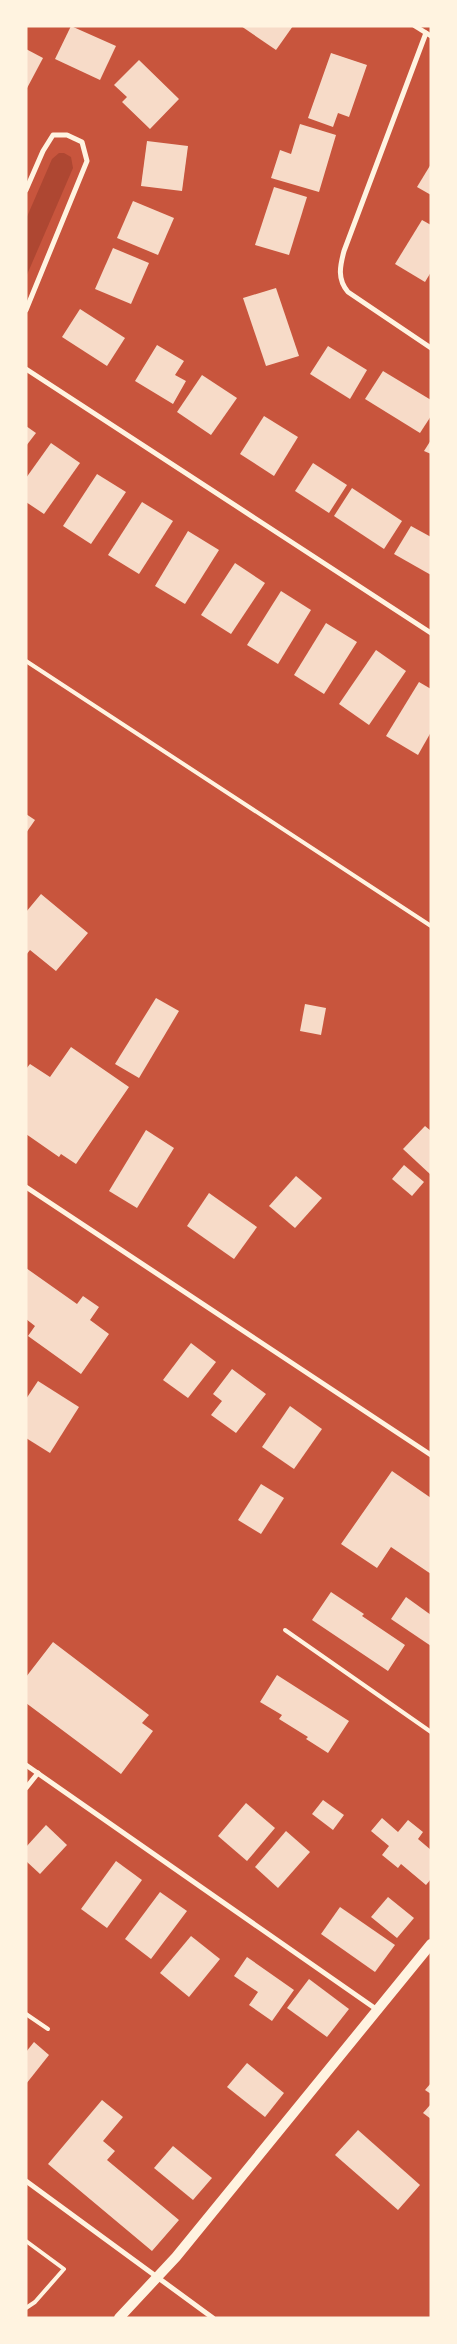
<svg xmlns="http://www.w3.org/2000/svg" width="457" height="2344" viewBox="0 0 457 2344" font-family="'Zilla Slab',serif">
<rect width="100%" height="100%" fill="#c8553d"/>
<polygon fill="#ae4732" points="59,153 64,153 71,157 73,168 26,277 26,219 52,159"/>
<g fill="#f7dbc8">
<polygon points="71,26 116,46 100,80 55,59"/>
<polygon points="241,26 293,26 276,50"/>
<polygon points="26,49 43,58 26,90"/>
<polygon points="331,53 367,65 349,117 338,113 333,127 308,118"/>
<polygon points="139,60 179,99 150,129 122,102 127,97 114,85"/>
<polygon points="300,124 336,135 319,192 271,178 280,150 291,154"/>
<polygon points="147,141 188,146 182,191 141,186"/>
<polygon points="431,164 431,195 417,187"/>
<polygon points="274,187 307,197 289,255 255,245"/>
<polygon points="133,201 174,218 158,255 117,238"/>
<polygon points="422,220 431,225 431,272 425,282 395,264"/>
<polygon points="113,248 149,263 131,304 95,289"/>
<polygon points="276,288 299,356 266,366 243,298"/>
<polygon points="80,309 125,338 107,366 62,337"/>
<polygon points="157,345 184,361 175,375 186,381 173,404 135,381"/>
<polygon points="328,346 367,370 350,399 310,374"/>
<polygon points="383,371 431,400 431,416 420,433 365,399"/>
<polygon points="202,375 237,398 211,435 177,412"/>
<polygon points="264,416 298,437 274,476 240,454"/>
<polygon points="26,426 36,433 26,446"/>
<polygon points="431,440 431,454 424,451"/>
<polygon points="51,443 80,463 44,514 26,502 26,478"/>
<polygon points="313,463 347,485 329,513 295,491"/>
<polygon points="97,474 126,492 91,544 63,526"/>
<polygon points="352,488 402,521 384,549 334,516"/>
<polygon points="142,502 173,521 139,574 108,555"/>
<polygon points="411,526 431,537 431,575 394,554"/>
<polygon points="188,531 219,550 185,604 155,586"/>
<polygon points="235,563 265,583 231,634 201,615"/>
<polygon points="281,591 311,610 278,664 247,645"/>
<polygon points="326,623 357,642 324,694 294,675"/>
<polygon points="376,650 406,671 369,725 339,704"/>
<polygon points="419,682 431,689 431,732 418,755 386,736"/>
<polygon points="26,814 35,820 26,833"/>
<polygon points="41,894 88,933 56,971 30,950 26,955 26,912"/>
<polygon points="156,998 179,1011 139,1078 115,1064"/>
<polygon points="305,1004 326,1008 321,1035 300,1031"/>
<polygon points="71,1047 129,1087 76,1164 61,1154 59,1157 26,1134 26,1069 30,1064 50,1077"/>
<polygon points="425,1126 431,1131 431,1175 403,1149"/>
<polygon points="146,1130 174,1148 137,1208 109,1191"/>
<polygon points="404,1165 424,1182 412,1196 392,1179"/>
<polygon points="296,1176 322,1198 295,1228 269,1206"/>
<polygon points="209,1193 257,1227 234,1259 187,1226"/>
<polygon points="26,1268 77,1304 83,1296 99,1307 90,1320 109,1334 81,1374 28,1336 35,1326 26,1319"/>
<polygon points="191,1343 216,1362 188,1398 163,1380"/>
<polygon points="232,1369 266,1394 236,1433 211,1415 222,1401 213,1394"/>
<polygon points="38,1381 79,1407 50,1453 26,1438 26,1399"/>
<polygon points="290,1406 322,1429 294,1469 262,1447"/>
<polygon points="392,1471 431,1498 431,1574 391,1547 377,1568 341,1544"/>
<polygon points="261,1484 284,1498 261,1534 238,1520"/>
<polygon points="331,1592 364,1614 362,1616 405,1645 388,1671 312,1620"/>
<polygon points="406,1597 431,1615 431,1646 391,1619"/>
<polygon points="53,1642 149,1715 142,1723 153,1731 121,1774 26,1703 26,1677"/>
<polygon points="277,1675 349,1721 328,1753 306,1739 308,1737 279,1719 282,1715 260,1702"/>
<polygon points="323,1800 344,1815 333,1830 312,1814"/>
<polygon points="246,1803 275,1828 247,1861 218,1836"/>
<polygon points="382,1818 398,1832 408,1820 423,1832 418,1839 431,1850 431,1879 426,1885 401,1864 398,1868 382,1855 389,1846 371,1831"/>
<polygon points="46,1825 67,1845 40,1874 26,1861 26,1847"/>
<polygon points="286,1831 310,1852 278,1888 255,1867"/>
<polygon points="116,1861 142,1880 107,1928 81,1909"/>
<polygon points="160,1892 187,1911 151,1959 125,1939"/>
<polygon points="388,1897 414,1918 397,1938 371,1917"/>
<polygon points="340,1907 395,1945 375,1972 321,1934"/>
<polygon points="191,1936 220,1959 189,1997 160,1973"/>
<polygon points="247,1957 294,1990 272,2021 249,2005 258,1992 234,1976"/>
<polygon points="309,1979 349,2009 327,2037 287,2008"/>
<polygon points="34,2042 49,2055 26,2084 26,2052"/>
<polygon points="247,2063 284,2093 265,2117 227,2087"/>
<polygon points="431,2083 431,2094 425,2090"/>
<polygon points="102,2100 123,2117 103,2141 115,2151 107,2160 179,2220 152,2251 48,2164"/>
<polygon points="431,2104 431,2119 423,2113"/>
<polygon points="358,2130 420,2185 398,2210 335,2155"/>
<polygon points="173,2146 212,2178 193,2200 154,2168"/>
</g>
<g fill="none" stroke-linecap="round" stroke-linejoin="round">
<g stroke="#fff3e0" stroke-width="4">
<polyline points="26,661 431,926"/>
<polyline points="285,1630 431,1732"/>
<polyline points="26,2014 48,2029"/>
<polyline points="26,2241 64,2269 35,2302 26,2308"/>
</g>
<g stroke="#fff3e0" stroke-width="5">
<polyline points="415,26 431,36"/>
<path d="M426,33l-82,218c-4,15 -7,28 4,41l83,56"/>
<polyline points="26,190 43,151 53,135 67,135 82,142 87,161 26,310"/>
<polyline points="26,369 431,633"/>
<polyline points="26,1187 431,1455"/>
<polyline points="26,1765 376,2009"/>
<polyline points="26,1788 38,1773"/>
<polyline points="26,2181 213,2318"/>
</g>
<polyline stroke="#fff3e0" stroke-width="10" points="119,2318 176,2257 431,1944"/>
</g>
<rect width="457" height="2344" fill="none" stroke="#fff3e0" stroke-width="55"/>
</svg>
